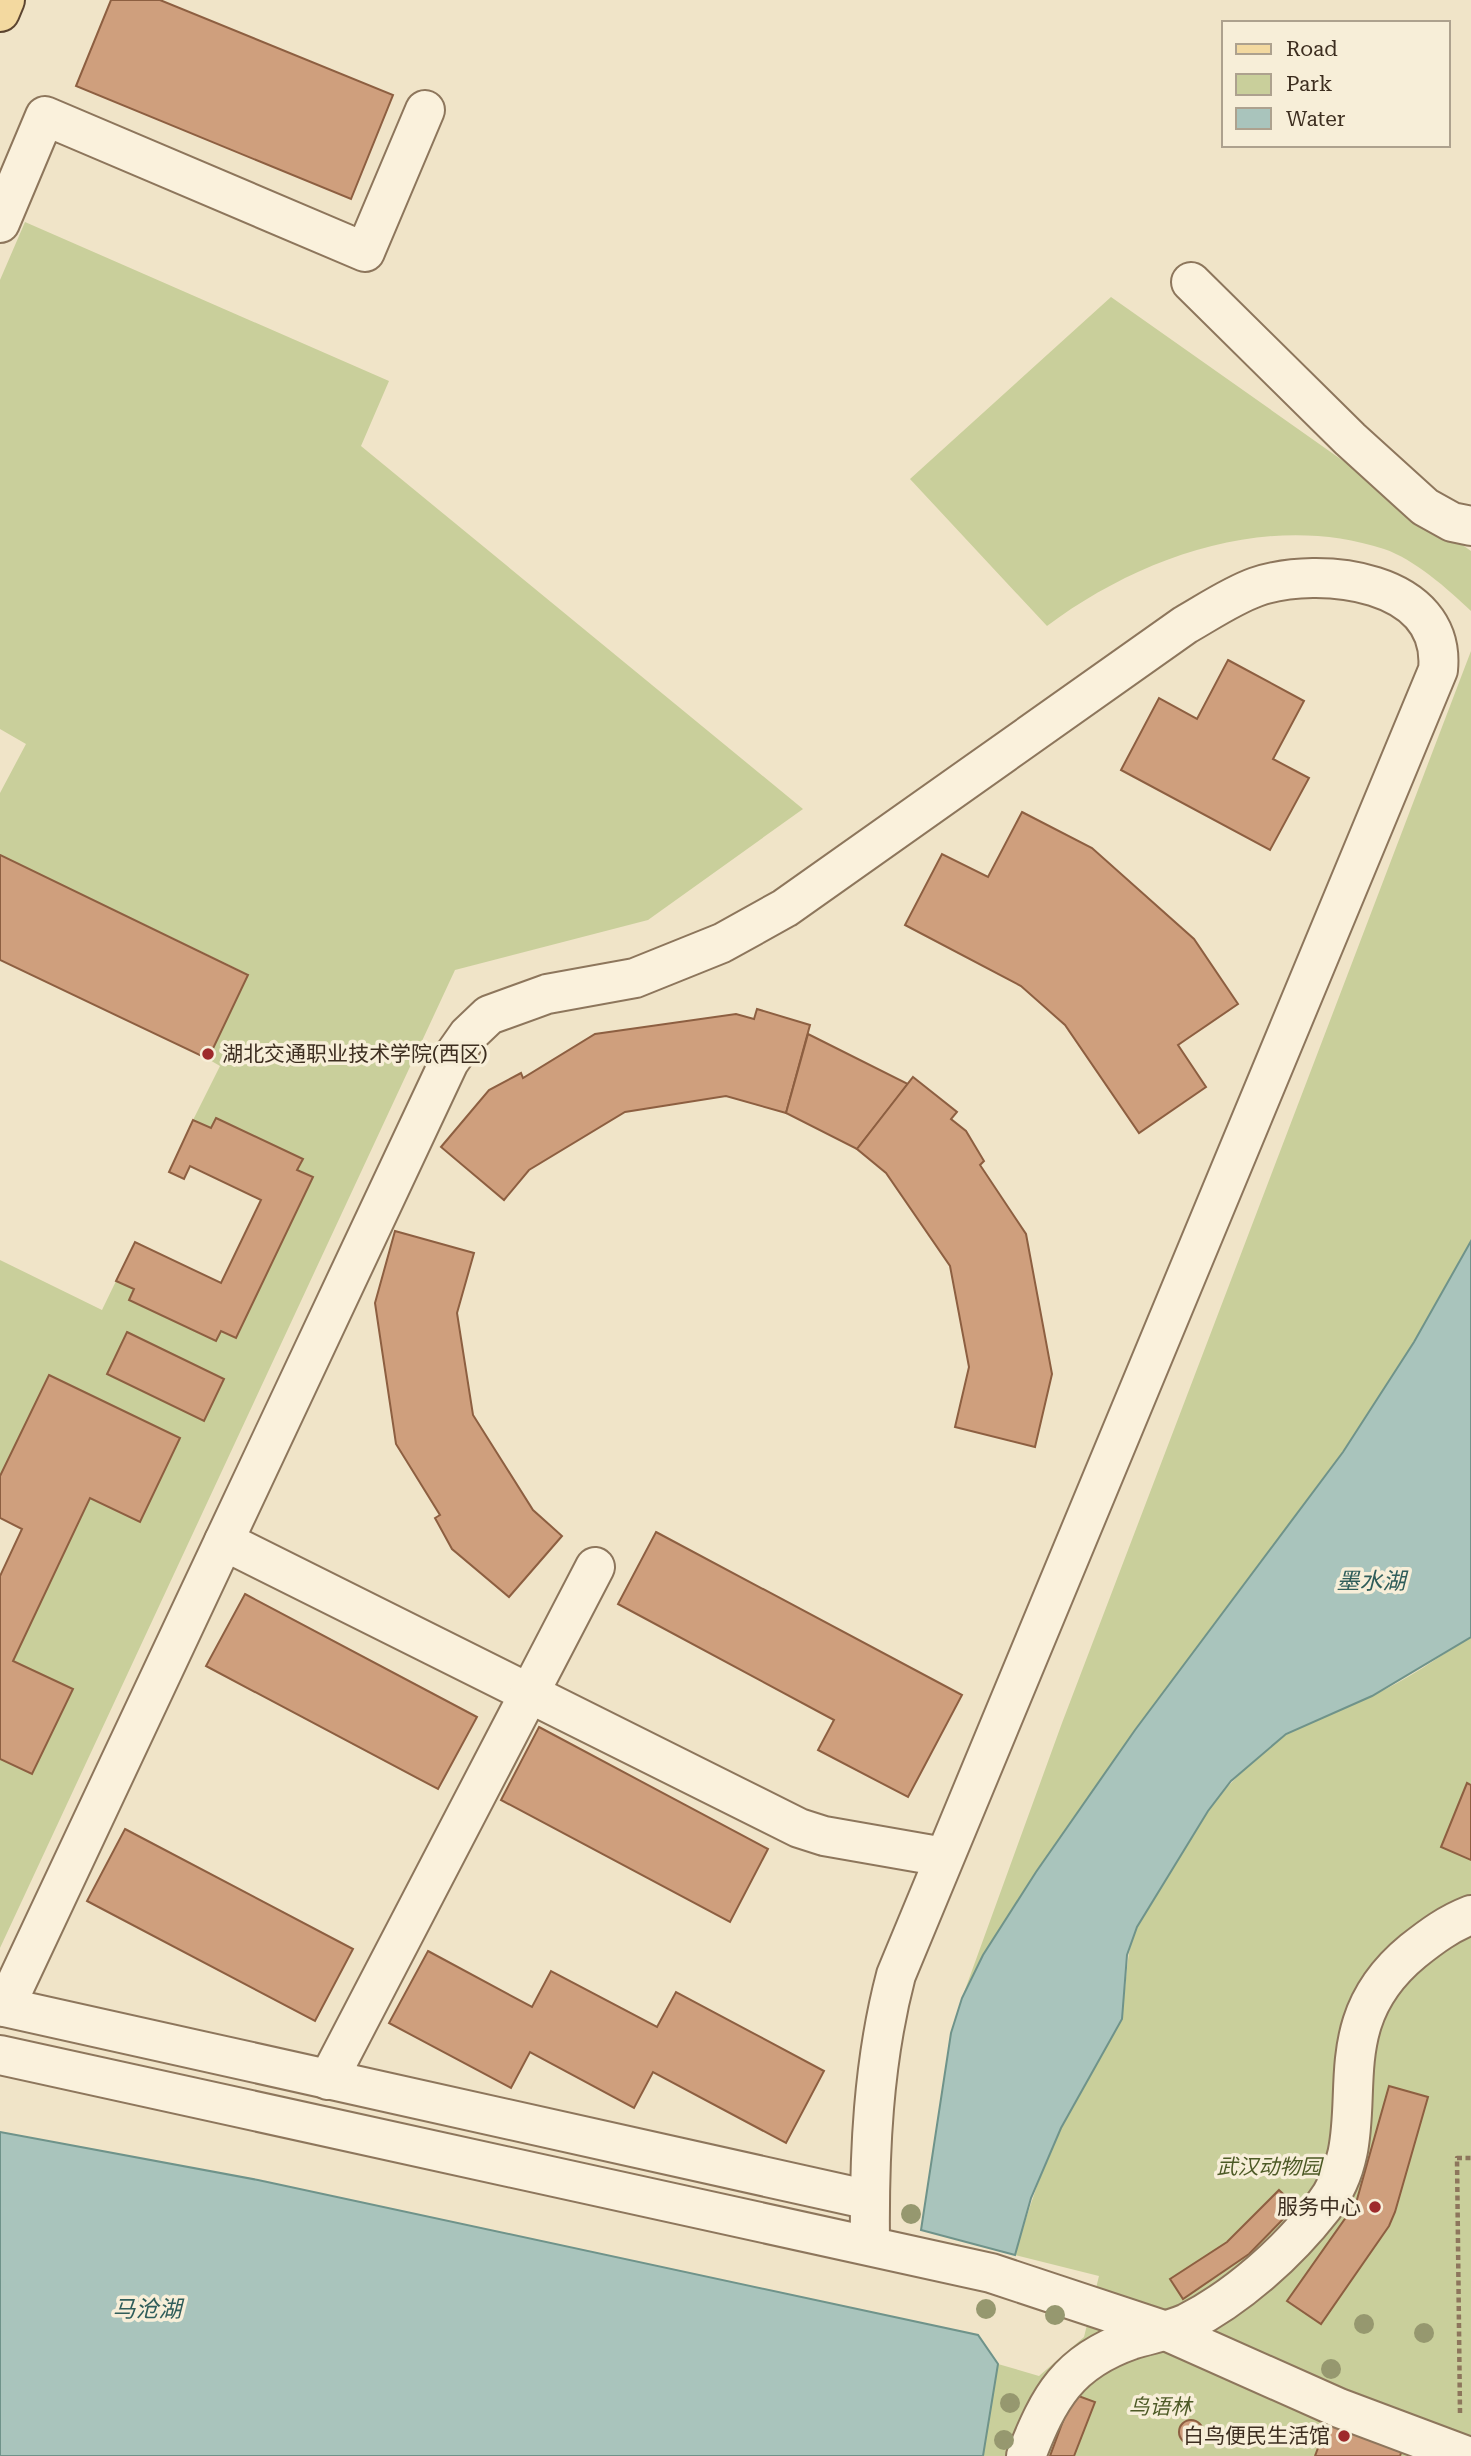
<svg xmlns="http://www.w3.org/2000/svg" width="1471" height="2456" viewBox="0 0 1471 2456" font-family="'Roboto Serif','Noto Sans SC',serif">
<rect width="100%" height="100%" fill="#f0e4c8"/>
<g fill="#c9cf9b">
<polygon points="25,222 389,381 361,446 803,809 648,920 455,970 0,1948 0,1759 32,1774 73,1689 13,1661 90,1498 140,1522 180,1438 49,1375 0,1476 0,1260 102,1310 116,1281 134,1289 129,1300 215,1341 221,1331 236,1338 313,1177 297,1170 302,1160 216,1118 211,1128 193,1120 220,1066 208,1059 248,974 0,855 0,793 26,744 0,729 0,280"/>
<path d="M1111,297l360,254v60c-23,-22 -57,-52 -87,-62 -115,-38 -243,7 -337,77l-137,-147z"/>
<polygon points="1471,651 1471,1405 1414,1342 1343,1452 1135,1730 983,1955 962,1998 1062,1723"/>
<path d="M1471,1637v819h-488l15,-92 41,12 45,-39 15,-61 -84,-21c17,-60 38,-116 68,-172 10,-18 25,-35 33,-54 14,-33 6,-69 21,-103 28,-64 89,-151 147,-190 26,-18 58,-27 87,-40 35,-15 67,-39 100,-59z"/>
</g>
<g fill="#a9c4bc" stroke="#6f938a" stroke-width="2">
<polygon points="1471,1241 1471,1637 1372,1696 1286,1734 1231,1781 1208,1811 1137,1927 1127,1955 1122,2019 1061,2128 1031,2198 1015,2255 921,2230 951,2033 962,1998 983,1955 1036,1872 1135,1730 1343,1452 1414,1342"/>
<polygon points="0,2132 258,2180 978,2335 998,2364 983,2456 0,2456"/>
</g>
<g fill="#cf9f7d" stroke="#8d5f41" stroke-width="2">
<polygon points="111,0 160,0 393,95 351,199 76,86"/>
<polygon points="1228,660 1304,701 1273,759 1309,778 1270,850 1121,770 1159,698 1197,719"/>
<polygon points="1022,812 1092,848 1194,939 1238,1004 1178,1045 1206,1087 1139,1133 1065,1025 1021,986 905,925 942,854 988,877"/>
<polygon points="0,855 248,975 208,1059 0,960"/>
<polygon points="757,1009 810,1025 786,1113 726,1096 625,1112 529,1170 504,1200 441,1147 489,1090 521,1073 523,1078 595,1034 736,1014 754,1019"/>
<polygon points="808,1034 908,1084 857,1149 786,1113"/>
<polygon points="913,1077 957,1112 951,1119 966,1131 984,1161 980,1165 1026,1234 1052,1374 1035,1447 955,1427 969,1367 950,1266 886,1173 857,1149"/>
<polygon points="216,1118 303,1159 297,1170 313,1177 236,1338 221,1331 216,1341 129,1300 134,1289 116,1281 135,1242 221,1283 261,1200 190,1166 184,1179 169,1172 193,1120 211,1128"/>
<polygon points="395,1231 474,1253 457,1313 473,1415 533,1510 562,1536 509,1597 452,1549 435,1518 440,1515 396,1444 375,1303"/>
<polygon points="127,1332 224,1379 204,1421 107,1374"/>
<polygon points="49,1375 180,1438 140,1522 90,1498 13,1661 73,1689 32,1774 0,1759 0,1576 22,1529 0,1518 0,1476"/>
<polygon points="656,1532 962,1695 908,1797 818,1750 834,1720 618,1604"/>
<polygon points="245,1594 477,1717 438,1789 206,1666"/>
<polygon points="539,1727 768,1849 730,1922 501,1800"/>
<polygon points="1467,1783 1471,1785 1471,1860 1441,1847"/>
<polygon points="125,1829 353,1949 315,2021 87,1901"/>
<polygon points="428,1951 532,2007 551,1971 657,2027 676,1992 824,2071 786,2143 653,2072 634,2108 530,2052 511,2088 389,2023"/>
<polygon points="1389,2086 1428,2097 1395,2212 1389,2226 1321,2324 1287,2301 1356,2203"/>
<polygon points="1279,2190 1296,2206 1249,2254 1183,2299 1170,2279 1227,2242"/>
<polygon points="1073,2394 1095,2402 1074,2456 1050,2456"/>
<circle cx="1191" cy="2432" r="12"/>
<polygon points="1328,2421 1402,2450 1400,2456 1315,2456"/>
</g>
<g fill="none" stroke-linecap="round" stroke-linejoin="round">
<g stroke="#8d765c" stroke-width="42">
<g id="minor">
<polyline points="0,223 45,116 365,252 425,110"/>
<polyline points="1191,282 1350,439 1425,507 1452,522 1471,526"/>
<polyline points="224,1541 799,1828 824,1836 944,1857"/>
<polyline points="0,2006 870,2200"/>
<path d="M5,2007l444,-945 19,-27 21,-20 58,-21 88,-16 87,-35 63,-35 400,-283c23,-13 46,-29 71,-38 64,-22 191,-7 182,83l-542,1305c-23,87 -27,179 -26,269"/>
<polyline points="0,2055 991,2273 1166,2331 1339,2408 1467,2456"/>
<polyline points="328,2080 595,1567"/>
<path d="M1026,2456c23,-59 42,-94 105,-116 19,-6 38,-9 56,-17 51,-26 101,-71 136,-116 62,-80 -11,-173 90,-256 19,-15 35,-27 58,-36"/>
</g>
</g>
<g stroke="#5b4430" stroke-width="42">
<polyline id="major" points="0,12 5,0"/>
</g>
<polyline stroke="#8d765c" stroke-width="4.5" stroke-dasharray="5 3.5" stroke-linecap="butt" points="1460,2413 1457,2158 1471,2158"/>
<use href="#minor" stroke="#faf1dc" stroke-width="38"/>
<use href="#major" stroke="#f3d9a0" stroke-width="38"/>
</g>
<g fill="#96986f">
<circle cx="911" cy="2214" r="10"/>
<circle cx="986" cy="2309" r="10"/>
<circle cx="1055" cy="2315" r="10"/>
<circle cx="1364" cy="2324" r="10"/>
<circle cx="1424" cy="2333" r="10"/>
<circle cx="1331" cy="2369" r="10"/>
<circle cx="1010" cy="2403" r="10"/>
<circle cx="1004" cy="2440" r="10"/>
</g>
<g fill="#9e2a2b" stroke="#f7eed8" stroke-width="2.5">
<circle cx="208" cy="1054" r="7"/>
<circle cx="1375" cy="2207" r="7"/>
<circle cx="1344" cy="2436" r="7"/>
</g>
<g text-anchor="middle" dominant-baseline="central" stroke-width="7" stroke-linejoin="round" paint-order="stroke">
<g font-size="21" fill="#3d2e20" stroke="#f7eed8" text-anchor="end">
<text x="222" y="1054" text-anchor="start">湖北交通职业技术学院(西区)</text>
<text x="1361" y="2207">服务中心</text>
<text x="1330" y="2436">白鸟便民生活馆</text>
</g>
<g font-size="21" font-style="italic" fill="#4d5a26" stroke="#f7eed8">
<text x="1269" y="2167">武汉动物园</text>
<text x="1160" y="2407">鸟语林</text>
</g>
<g font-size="23" font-style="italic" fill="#2f5d5a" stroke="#f7eed8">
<text x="1371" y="1581">墨水湖</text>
<text x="147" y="2309">马沧湖</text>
</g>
</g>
<rect x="1222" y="21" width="228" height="126" fill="#f7eed8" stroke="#ada18e" stroke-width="2"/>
<rect x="1236" y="44" width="35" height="10" fill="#f3d9a0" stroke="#ada18e" stroke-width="2"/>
<text x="1286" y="56" font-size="21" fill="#3d2e20">Road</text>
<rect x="1236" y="74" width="35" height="21" fill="#c9cf9b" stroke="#ada18e" stroke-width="2"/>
<text x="1286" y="91" font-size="21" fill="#3d2e20">Park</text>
<rect x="1236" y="108" width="35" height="21" fill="#a9c4bc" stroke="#ada18e" stroke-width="2"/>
<text x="1286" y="126" font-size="21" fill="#3d2e20">Water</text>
</svg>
